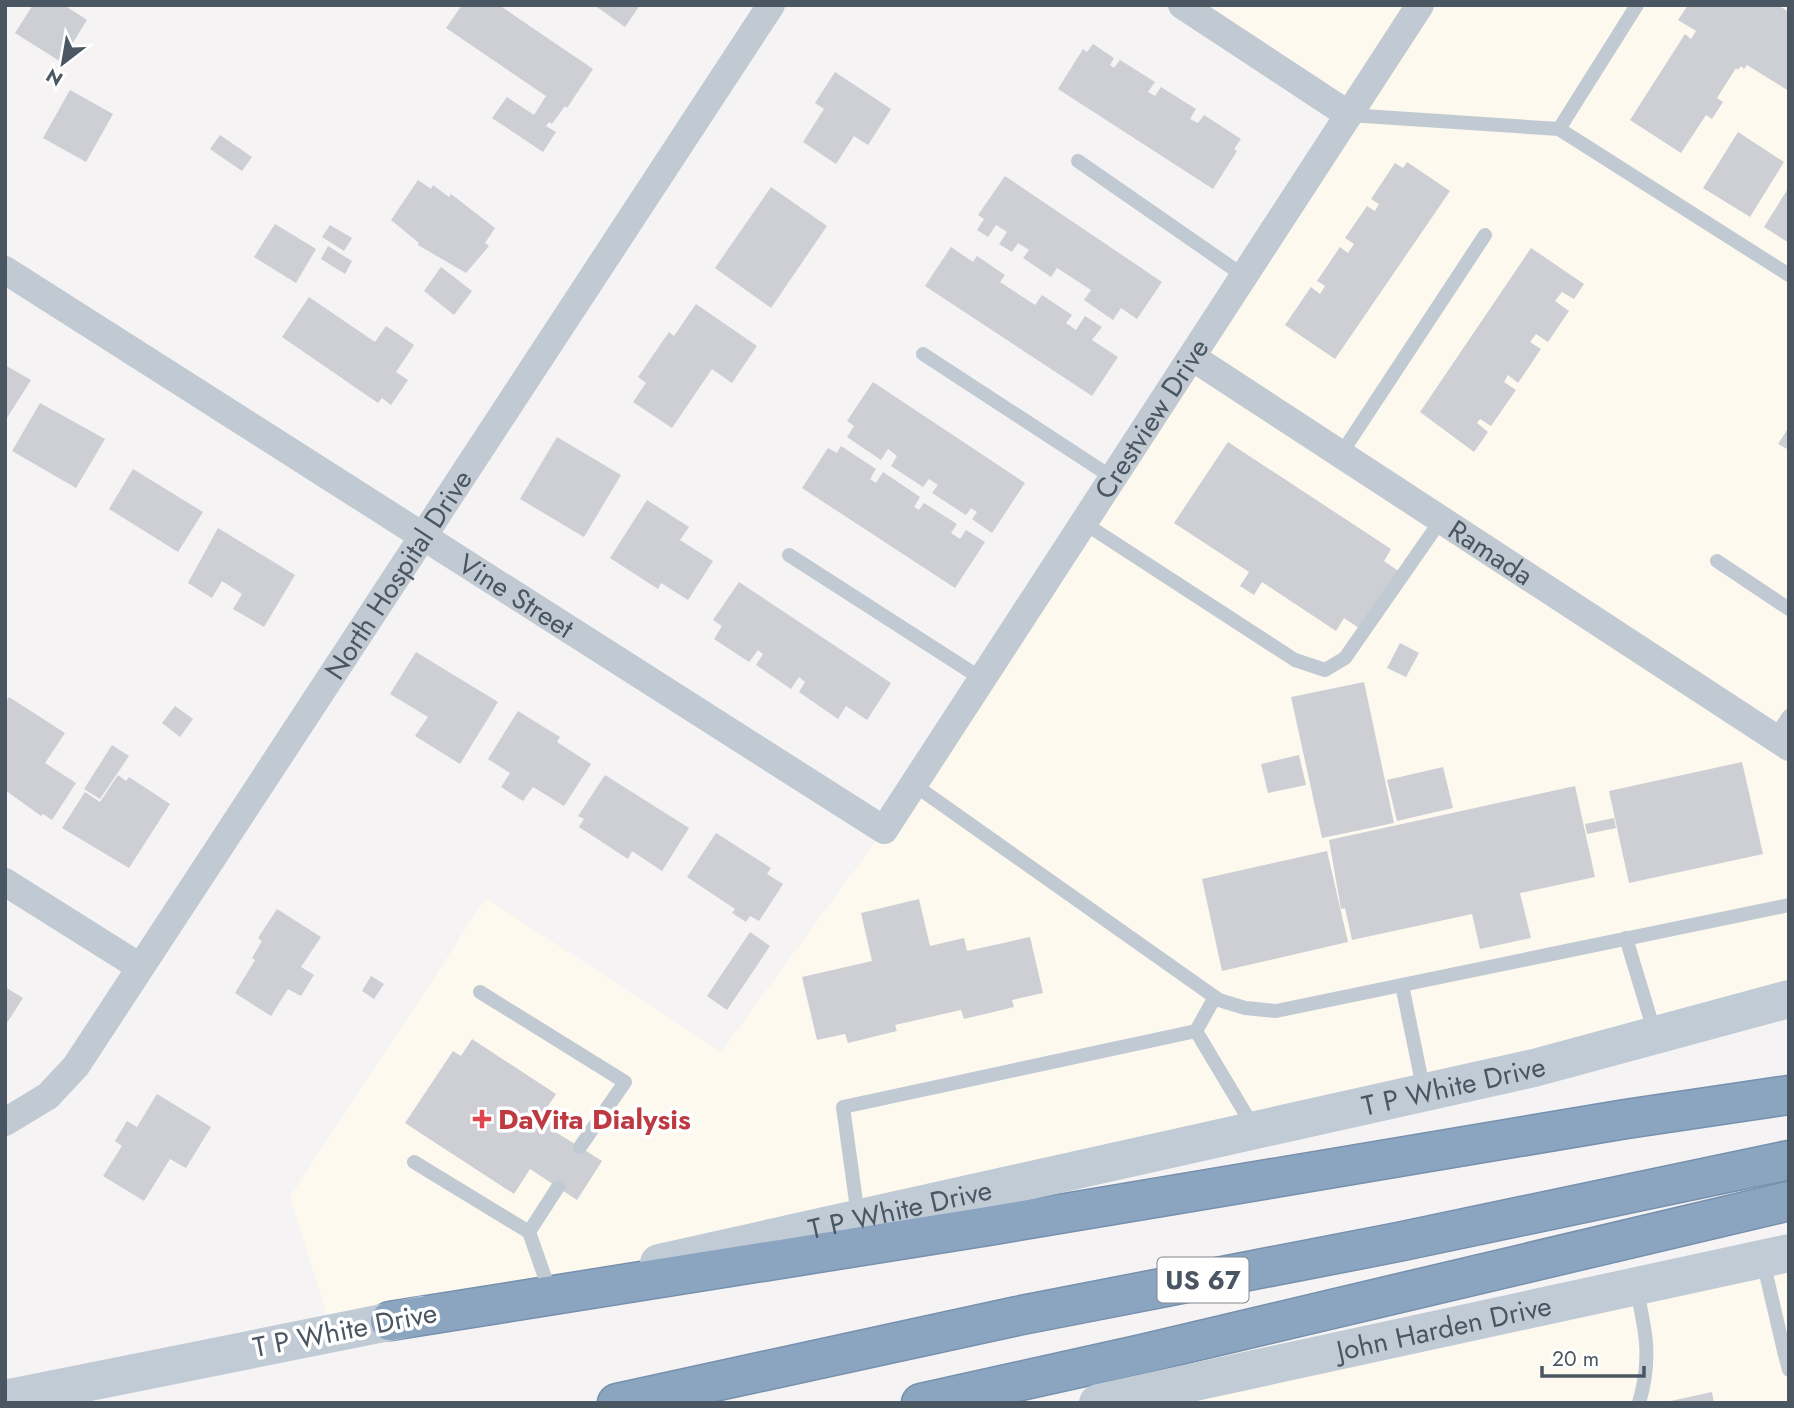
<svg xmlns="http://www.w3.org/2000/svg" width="1794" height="1408" viewBox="0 0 1794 1408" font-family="Jost,sans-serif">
<rect width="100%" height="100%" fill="#f5f3f3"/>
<g fill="#fdf9ef">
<polygon points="1182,5 1789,5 1789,1000 1655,1035 332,1331 290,1197 486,898 721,1052 884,830 1349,115"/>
<polygon points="1789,1253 1789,1403 1098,1403"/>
</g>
<g fill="#cdcfd5">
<polygon points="33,5 64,5 87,20 61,62 15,33"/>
<polygon points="462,5 499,5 593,69 567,108 565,106 552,124 549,122 546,126 556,132 543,152 492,118 507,97 534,115 546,96 446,28"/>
<polygon points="594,5 640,5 625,27"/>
<polygon points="1688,5 1778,5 1789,12 1789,91 1747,65 1744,69 1741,66 1738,70 1736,68 1717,98 1723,102 1712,119 1706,115 1681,153 1630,120 1685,34 1691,39 1696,31 1678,20"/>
<polygon points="1093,44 1114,58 1110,65 1114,68 1120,60 1155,82 1148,92 1155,96 1161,87 1196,109 1190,119 1198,123 1204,115 1241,139 1234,149 1237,151 1213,189 1058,89 1083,49 1087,52"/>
<polygon points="835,72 891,109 868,145 854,136 836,164 803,142 824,109 815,103"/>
<polygon points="70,90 113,114 86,162 43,138"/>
<polygon points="1738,132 1784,162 1750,217 1703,188"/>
<polygon points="220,135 252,157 242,171 210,149"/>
<polygon points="1407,162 1450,191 1335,359 1285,325 1311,287 1320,294 1325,286 1317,281 1340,247 1348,253 1354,244 1345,238 1367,206 1375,211 1379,204 1371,199 1395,163 1403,168"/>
<polygon points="1005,176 1162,282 1137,319 1121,308 1113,320 1084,300 1091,290 1057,268 1051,277 1023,258 1029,250 1018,243 1012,252 999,244 1007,232 996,225 988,237 977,230 984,219 978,215"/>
<polygon points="418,180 431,189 433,185 449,197 451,194 495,228 485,243 489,246 466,273 418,245 419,243 391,220"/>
<polygon points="771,187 827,226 771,308 715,268"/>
<polygon points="1789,187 1789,243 1764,227"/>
<polygon points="275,224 316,249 296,283 254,257"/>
<polygon points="330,225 352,238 344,251 322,237"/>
<polygon points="328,246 352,261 345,274 321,259"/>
<polygon points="951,247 973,262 977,256 1005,275 1000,282 1035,305 1042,295 1072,315 1066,323 1076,330 1085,316 1102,327 1092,340 1118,357 1092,396 925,286"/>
<polygon points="1531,248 1584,284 1574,299 1562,292 1555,301 1569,311 1548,342 1536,334 1530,342 1541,349 1518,383 1508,375 1504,382 1516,390 1491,426 1480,419 1477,423 1488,432 1474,452 1420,412"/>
<polygon points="441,267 472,291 454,315 424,291"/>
<polygon points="309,297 375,342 386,326 414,345 396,372 408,380 391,405 382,398 378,403 282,337"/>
<polygon points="696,304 757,346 732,383 712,369 672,428 633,402 646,383 638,377 669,332 674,336"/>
<polygon points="5,365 31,380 5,421"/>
<polygon points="873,382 1025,483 992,533 972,519 977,512 971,508 966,515 932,493 938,485 929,479 923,487 891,466 897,456 888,449 881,460 847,437 854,426 847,421"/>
<polygon points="40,403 105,439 76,488 12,451"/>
<polygon points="1789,427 1789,450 1778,444"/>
<polygon points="557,437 621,475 584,537 520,499"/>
<polygon points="1228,442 1391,549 1384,561 1400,572 1362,630 1344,618 1336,631 1262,582 1254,595 1240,586 1249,572 1174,523"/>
<polygon points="841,446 876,469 870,479 876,483 883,472 920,497 914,507 919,510 924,503 957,524 951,533 960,539 966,530 985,542 955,588 802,488 828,448 837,453"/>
<polygon points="133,469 203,512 178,552 109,509"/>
<polygon points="647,500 689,527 680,540 713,561 688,600 661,583 658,589 610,558"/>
<polygon points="218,528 295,575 264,627 233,609 242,594 222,581 212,598 188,583"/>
<polygon points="739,582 891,683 867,720 846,706 838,719 799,692 805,682 799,677 791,689 756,665 763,654 758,650 749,662 714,639 722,626 713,620"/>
<polygon points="1400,643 1419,653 1406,677 1387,668"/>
<polygon points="416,652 498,702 460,764 415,736 428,717 390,694"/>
<polygon points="1364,682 1394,823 1322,838 1291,697"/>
<polygon points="9,697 65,733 45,763 76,783 52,820 43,814 41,816 5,790 5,703"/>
<polygon points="175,706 193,719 180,737 162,723"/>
<polygon points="518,711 560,737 557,742 591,764 564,806 533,787 523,801 501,787 510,773 488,759"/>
<polygon points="112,745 129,756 100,799 84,789"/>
<polygon points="1299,755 1306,785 1268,793 1261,764"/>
<polygon points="1742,762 1763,854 1629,883 1609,791"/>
<polygon points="1443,767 1453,808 1397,821 1387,780"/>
<polygon points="118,775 126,781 129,777 170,804 129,868 62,828 85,792 100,802"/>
<polygon points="605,775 689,828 662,871 632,851 628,859 579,827 584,819 578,816"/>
<polygon points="1575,786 1595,877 1520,893 1531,938 1480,949 1472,914 1352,940 1345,908 1341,909 1329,840"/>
<polygon points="1614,818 1616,828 1587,834 1585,824"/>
<polygon points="716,833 771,868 767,874 783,884 759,921 750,916 746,922 732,913 735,909 687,877"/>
<polygon points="1327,851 1348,942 1222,971 1202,879"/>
<polygon points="919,899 930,946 964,938 967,951 1030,937 1043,993 1012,1000 1014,1007 964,1019 961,1010 895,1025 897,1031 848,1043 845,1034 817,1040 802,977 872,961 861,913"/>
<polygon points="277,909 321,937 301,967 314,975 301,996 288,989 271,1016 235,993 255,960 252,958 262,941 258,938"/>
<polygon points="750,932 770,946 727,1010 707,996"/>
<polygon points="371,976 384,984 374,999 362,991"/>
<polygon points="5,987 23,998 5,1026"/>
<polygon points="472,1039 556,1094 546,1109 555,1116 559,1124 554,1131 602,1161 577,1200 530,1169 514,1194 405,1123 453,1051 461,1056"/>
<polygon points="157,1094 211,1127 186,1168 170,1159 144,1201 103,1176 122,1146 115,1141 127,1121 137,1127"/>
<polygon points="1712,1392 1714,1403 1666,1403 1666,1402"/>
</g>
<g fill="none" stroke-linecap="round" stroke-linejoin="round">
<g stroke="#7690ad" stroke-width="41">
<g id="motorway">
<polyline points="390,1321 988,1226 1626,1119 1789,1095"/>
<polyline points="617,1403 1017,1316 1398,1242 1789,1160"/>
<polyline points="921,1403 1142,1354 1789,1201"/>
</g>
</g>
<g stroke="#c1cad2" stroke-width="14">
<polyline points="1349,115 1559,129 1637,5"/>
<polyline points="1559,129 1789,275"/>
<polyline points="1078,161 1244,276"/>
<polyline points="923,354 1113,478"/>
<polyline points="1341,454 1485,235"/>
<polyline points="1084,523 1295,660 1325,670 1345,658 1441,520"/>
<polyline points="789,555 982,679"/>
<polyline points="1717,561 1789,609"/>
<polyline points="1774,738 1789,716"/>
<polyline points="913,784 1219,1000 1245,1008 1276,1011 1789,905"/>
<polyline points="1626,938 1655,1034"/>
<polyline points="1402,985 1424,1092"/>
<polyline points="480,992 625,1082 580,1147"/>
<polyline points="1215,997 1196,1031 1254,1128"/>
<polyline points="414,1162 529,1232 549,1289"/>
<polyline points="858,1216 843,1107 1196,1031"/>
<polyline points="529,1232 558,1187"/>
<polyline points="1763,1261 1784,1351 1789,1350"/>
<path d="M1636,1287c10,44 16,72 3,116"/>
<polyline points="1784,1351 1789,1370"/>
</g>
<g stroke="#c1cad2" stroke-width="28">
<polyline points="1182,5 1349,115"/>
<path id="s1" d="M5,270l879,560 536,-825"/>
<path id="s2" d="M1192,357l597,390"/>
<polyline points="5,882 140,967"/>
<path id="s3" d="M5,1122l43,-26 28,-30 695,-1061"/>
</g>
<g stroke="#c1cbd6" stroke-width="38">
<path id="s4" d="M659,1263l875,-195 255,-69"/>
<polyline points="5,1399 423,1315"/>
<path id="s5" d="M1098,1403l691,-150"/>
</g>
<use href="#motorway" stroke="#8ba5c1" stroke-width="38"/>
</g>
<path fill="#e0444e" stroke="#fff" stroke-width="2.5" d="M478.5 1108.5h7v7h7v7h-7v7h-7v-7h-7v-7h7z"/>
<g text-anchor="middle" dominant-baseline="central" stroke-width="7" stroke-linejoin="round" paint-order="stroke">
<rect fill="#fff" stroke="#808990" stroke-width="2" x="1157.5" y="1257.5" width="91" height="45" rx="5"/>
<g font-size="26" font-weight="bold" fill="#4a5661">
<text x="1203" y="1280">US 67</text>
</g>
<g font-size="28" fill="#4a5661" stroke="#fff">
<text stroke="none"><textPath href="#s1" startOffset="1533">Crestview Drive</textPath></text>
<text stroke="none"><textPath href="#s2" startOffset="357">Ramada</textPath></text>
<text stroke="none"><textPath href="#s3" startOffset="679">North Hospital Drive</textPath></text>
<text stroke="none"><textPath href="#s1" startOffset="606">Vine Street</textPath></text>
<text stroke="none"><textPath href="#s4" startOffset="814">T P White Drive</textPath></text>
<text stroke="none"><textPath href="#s4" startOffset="247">T P White Drive</textPath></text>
<text stroke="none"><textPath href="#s5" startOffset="354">John Harden Drive</textPath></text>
<text transform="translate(345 1330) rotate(-11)">T P White Drive</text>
</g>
<g font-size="28" font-weight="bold" fill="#be3a42" stroke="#fff" text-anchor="start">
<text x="498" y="1119">DaVita Dialysis</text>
</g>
</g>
<rect width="1794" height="1408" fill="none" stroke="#4a5661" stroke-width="14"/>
<g transform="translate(63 63) rotate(211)" stroke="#ffffff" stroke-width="5" paint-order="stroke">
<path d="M0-5L12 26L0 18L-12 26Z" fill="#4a5661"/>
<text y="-10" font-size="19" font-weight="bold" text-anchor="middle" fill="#4a5661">N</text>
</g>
<path d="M1542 1366v10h102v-10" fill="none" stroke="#4a5661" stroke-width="3.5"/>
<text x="1552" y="1366" font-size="21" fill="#4a5661" stroke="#ffffff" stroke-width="5" paint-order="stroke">20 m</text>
</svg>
